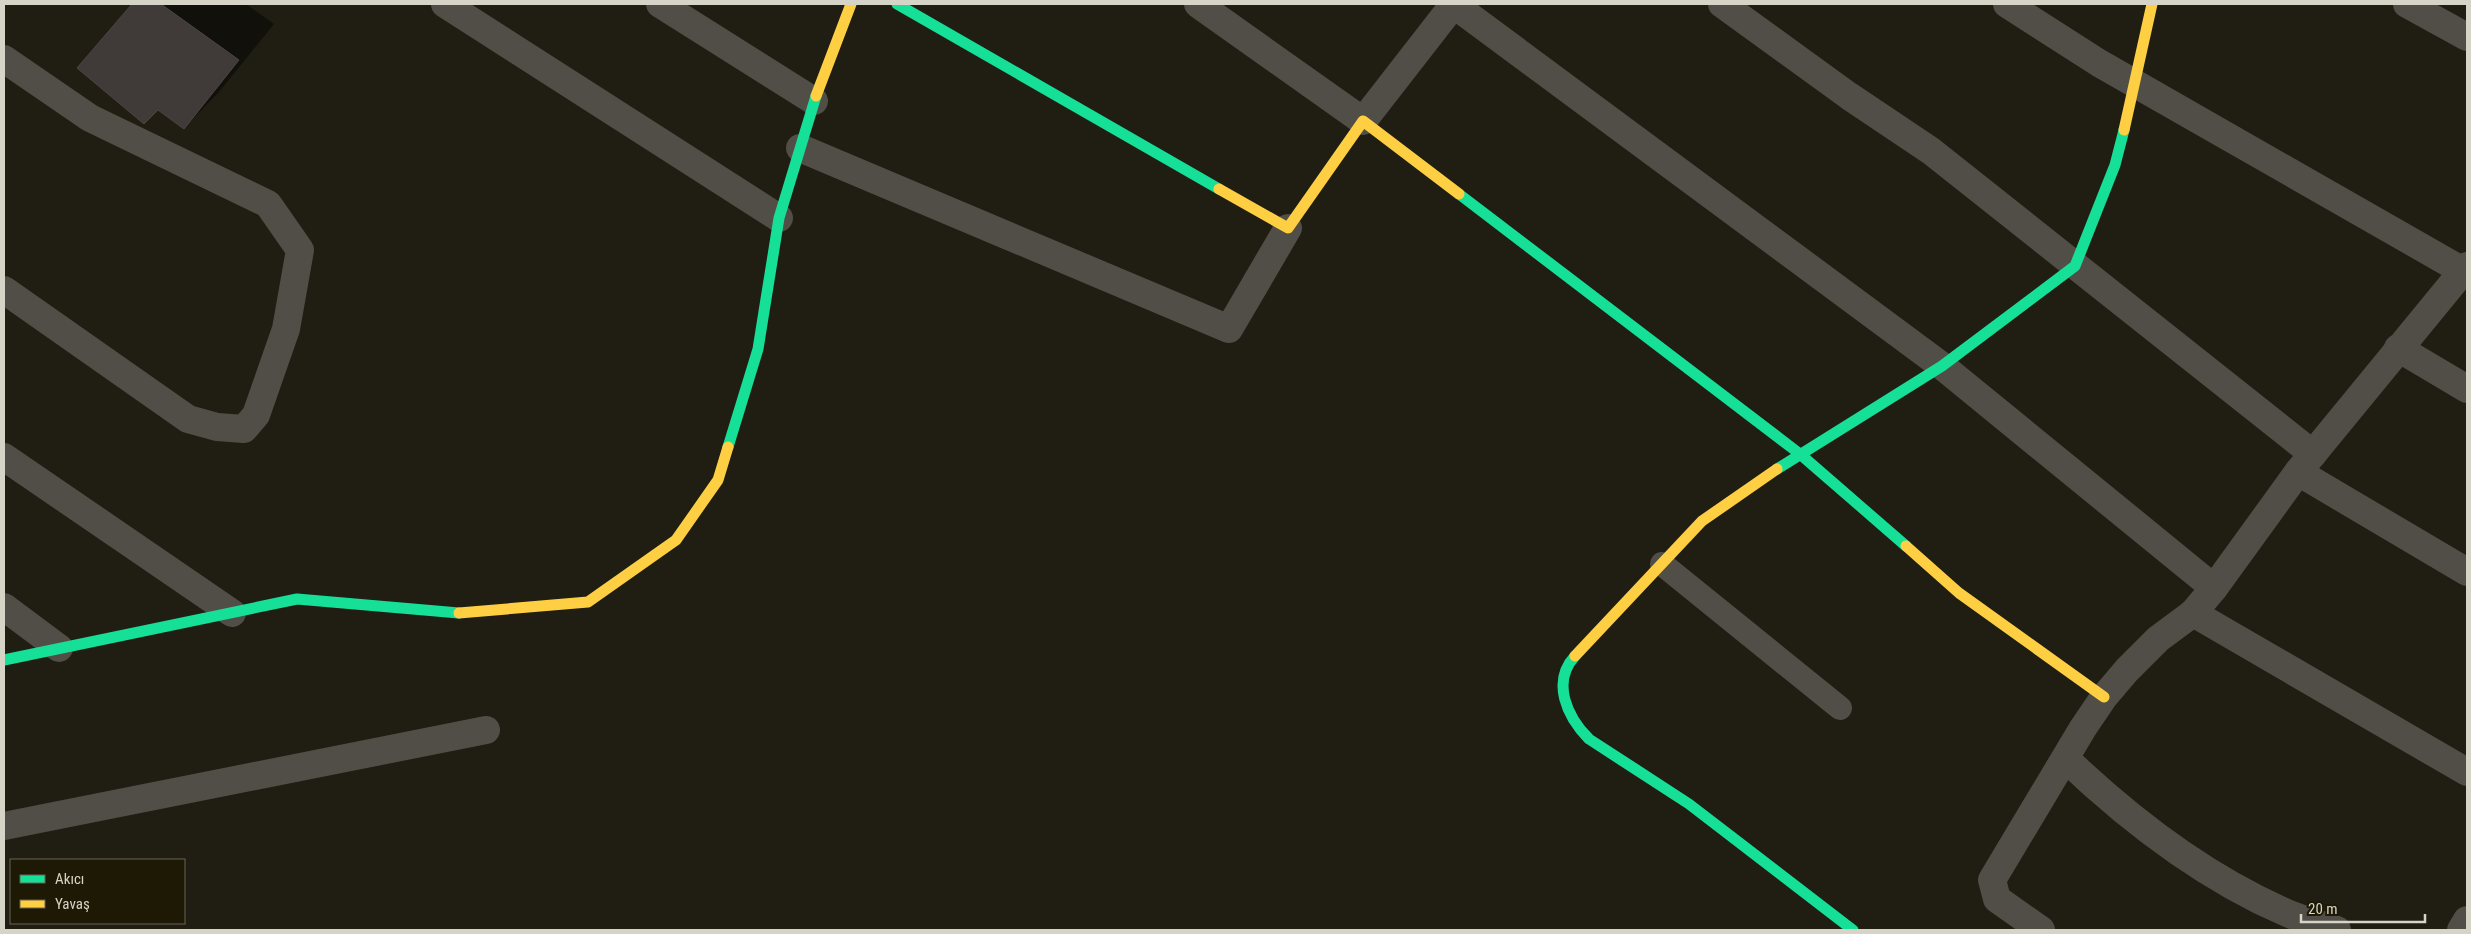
<svg xmlns="http://www.w3.org/2000/svg" width="2471" height="934" viewBox="0 0 2471 934" font-family="'Roboto Condensed',sans-serif">
<rect width="100%" height="100%" fill="#201e13"/>
<polygon fill="#0007" points="133,4 246,4 274,24 219,92 184,128 158,109 79,68"/>
<polygon fill="#403b38" stroke="#4a4643" points="132,4 161,4 239,60 184,129 158,110 144,124 77,68"/>
<g fill="none" stroke-linecap="round" stroke-linejoin="round">
<polyline stroke="#504e46" stroke-width="24" points="1662,564 1840,708"/>
<g stroke="#504e46" stroke-width="28">
<polyline points="445,4 779,218"/>
<polyline points="660,4 814,101"/>
<polyline points="1198,4 1363,121 1454,4"/>
<polyline points="1453,4 1942,366 2214,588"/>
<polyline points="1722,4 1849,96 1931,151 2313,454"/>
<polyline points="2007,4 2099,63 2463,271"/>
<polyline points="2407,4 2467,37"/>
<polyline points="4,59 90,118 268,204 300,250 286,329 256,415 244,429 217,427 188,419 4,290"/>
<polyline points="800,148 1229,329 1288,228"/>
<polyline points="2467,266 2298,472 2214,588 2193,613 2467,772"/>
<polyline points="2398,348 2467,389"/>
<polyline points="4,457 232,613"/>
<polyline points="2298,472 2467,572"/>
<polyline points="4,607 59,648"/>
<path d="M2066,759c65,62 138,118 221,154 16,7 34,11 50,17"/>
<polyline points="4,826 486,730"/>
<polyline points="2041,930 1997,899 1992,880 2083,728 2104,697 2127,670 2158,639 2193,613"/>
<polyline points="2461,930 2467,920"/>
</g>
<g stroke="#16e098" stroke-width="11">
<polyline points="897,4 1219,189"/>
<polyline points="1459,194 1800,454 1906,546"/>
<polyline points="728,447 758,349 779,218 816,96"/>
<polyline points="1777,469 1942,366 2075,266 2115,165 2124,130"/>
<path d="M1575,656c-24,26 -8,61 14,83l100,65 164,126"/>
<polyline points="4,660 297,599 459,613"/>
</g>
<g stroke="#ffcf43" stroke-width="11">
<polyline points="816,96 851,4"/>
<polyline points="2124,130 2152,4"/>
<polyline points="1219,189 1288,228 1363,121 1459,194"/>
<polyline points="1906,546 1959,593 2104,697"/>
<polyline points="459,613 588,602 676,540 718,480 728,447"/>
<polyline points="1575,656 1702,521 1777,469"/>
</g>
</g>
<rect width="2471" height="934" fill="none" stroke="#d6d4c7" stroke-width="10"/>
<rect x="10" y="859" width="175" height="65" fill="#1d1905" stroke="#676453"/>
<rect x="20" y="875" width="25" height="8" fill="#16e098" stroke="#676453"/>
<text x="55" y="884" font-size="15" fill="#d6d4c7">Akıcı</text>
<rect x="20" y="900" width="25" height="8" fill="#ffcf43" stroke="#676453"/>
<text x="55" y="909" font-size="15" fill="#d6d4c7">Yavaş</text>
<path d="M2301 914v8h124v-8" fill="none" stroke="#d6d4c7" stroke-width="2.5"/>
<text x="2308" y="914" font-size="15" fill="#d6d4c7" stroke="#1d1905" stroke-width="4" paint-order="stroke">20 m</text>
</svg>
